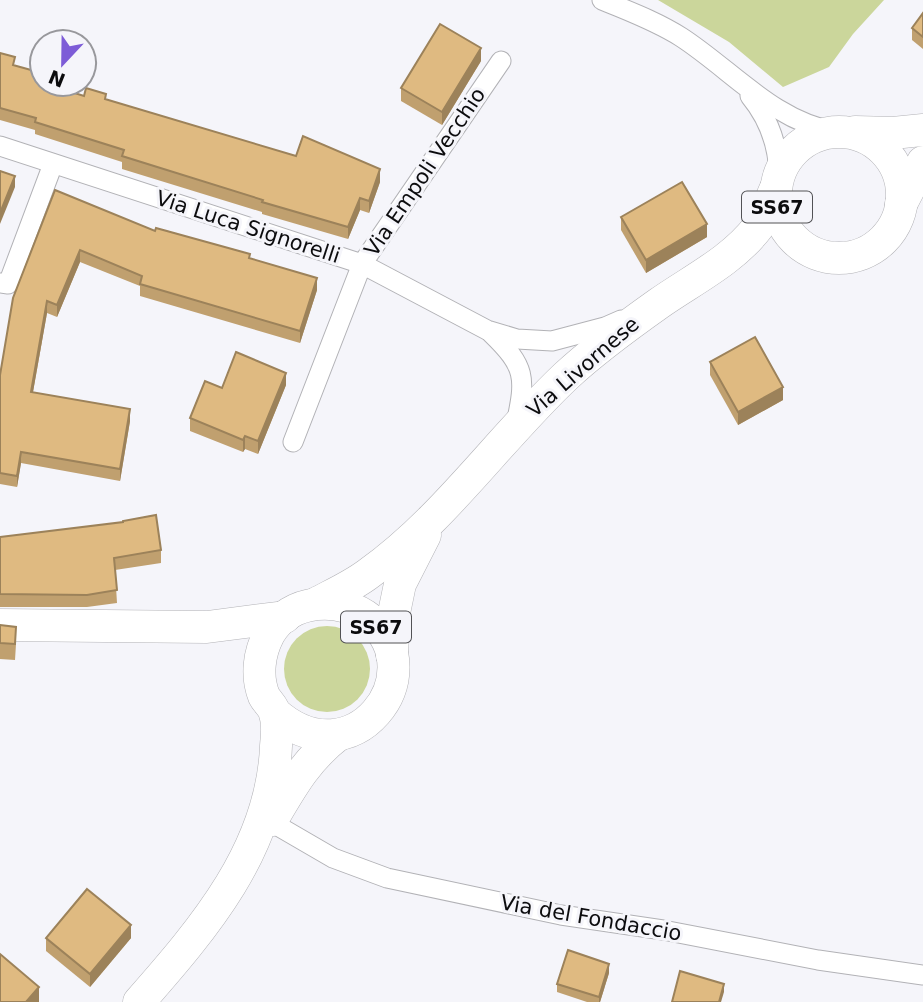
<svg xmlns="http://www.w3.org/2000/svg" width="923" height="1002" viewBox="0 0 923 1002" font-family="'DejaVu Sans',sans-serif">
<rect width="100%" height="100%" fill="#f5f5fa"/>
<g fill="#cbd69b">
<polygon points="658,0 884,0 853,34 829,67 783,87 729,42"/>
<circle cx="327" cy="669" r="43"/>
</g>
<g fill="none" stroke-linecap="round" stroke-linejoin="round">
<g stroke="#b2b2b6" stroke-width="21">
<g id="minor">
<path d="M602,0c26,11 54,21 79,37 51,33 92,84 155,95"/>
<path d="M750,96c19,23 28,49 29,78"/>
<polyline points="0,146 362,264 487,330 517,339 552,341 605,327 621,320"/>
<polyline points="0,283 8,284 53,164"/>
<path d="M491,333c35,34 35,44 25,91"/>
<polyline points="293,442 362,264 501,61"/>
<polyline points="271,822 333,858 387,878 561,915 663,930 818,960 923,975"/>
</g>
</g>
<g stroke="#b2b2b6" stroke-width="33">
<g id="primary">
<polyline points="855,132 893,133 923,130"/>
<circle cx="839" cy="195" r="63"/>
<polyline points="901,204 923,162"/>
<path d="M317,603c17,-9 35,-17 51,-29 76,-54 130,-134 198,-198 28,-26 61,-50 92,-72 34,-24 74,-43 100,-77 8,-11 12,-27 18,-39"/>
<polyline points="0,625 207,627 285,617"/>
<polyline points="392,655 394,613 400,584 425,535"/>
<path d="M272,820c20,-34 34,-60 66,-85"/>
<path d="M139,1002c65,-74 133,-153 137,-256 1,-9 2,-23 -1,-32 -1,-7 -8,-12 -11,-18 -8,-20 -5,-43 5,-62 21,-36 72,-39 102,-14 63,54 -18,162 -96,93"/>
</g>
</g>
<use href="#minor" stroke="#fff" stroke-width="19"/>
<use href="#primary" stroke="#fff" stroke-width="32"/>
</g>
<g fill="#c0a06f">
<polygon points="923,13 923,49 912,40 912,28"/>
<polygon points="0,53 15,66 48,85 84,96 106,99 380,182 369,213 360,210 348,239 262,214 262,212 122,169 122,162 35,134 35,130 0,120"/>
<polygon points="481,61 442,125 401,101 401,88"/>
<polygon points="55,190 155,231 250,258 317,290 300,343 140,296 140,286 80,262 57,317 47,313 33,392 130,421 120,481 21,463 17,487 0,484 0,375"/>
<polygon points="621,217 707,237 646,273 621,230"/>
<polygon points="710,362 783,400 738,425 710,375"/>
<polygon points="286,385 258,454 245,449 243,452 190,431 190,418 222,388"/>
<polygon points="0,537 161,550 161,563 115,570 117,603 87,607 0,607"/>
<polygon points="0,625 16,644 15,660 0,659"/>
<polygon points="46,938 131,938 90,987 46,951"/>
<polygon points="609,973 600,1002 587,1002 557,992 557,984"/>
</g>
<g fill="#9c825a">
<polygon points="481,48 481,61 442,125 442,112"/>
<polygon points="380,169 380,182 369,213 369,201"/>
<polygon points="15,176 15,187 0,224 0,213"/>
<polygon points="360,198 360,210 348,239 348,227"/>
<polygon points="707,224 707,237 646,273 646,260"/>
<polygon points="80,250 80,262 57,317 57,305"/>
<polygon points="317,278 317,290 300,343 300,331"/>
<polygon points="47,301 47,313 31,403 31,392"/>
<polygon points="286,373 286,385 258,454 258,441"/>
<polygon points="783,387 783,400 738,425 738,412"/>
<polygon points="130,409 130,421 120,481 120,469"/>
<polygon points="245,436 245,449 243,452 243,440"/>
<polygon points="21,452 21,463 17,487 17,476"/>
<polygon points="131,925 131,938 90,987 90,974"/>
<polygon points="609,964 609,973 600,1002 599,1002 599,997"/>
<polygon points="724,984 724,992 721,1002 719,1002"/>
<polygon points="39,987 39,1002 26,1002"/>
</g>
<g fill="#dfba81" stroke="#9c825a" stroke-width="2">
<polygon points="923,13 923,37 912,28"/>
<polygon points="440,24 481,48 442,112 401,88"/>
<polygon points="0,53 15,57 13,65 42,73 42,84 46,84 84,96 86,88 106,94 105,99 296,156 303,136 380,169 369,201 360,198 348,227 262,202 263,200 122,156 124,150 35,122 36,118 0,108"/>
<polygon points="0,171 15,176 0,213"/>
<polygon points="682,182 707,224 646,260 621,217"/>
<polygon points="55,190 155,231 156,228 250,254 249,258 317,278 300,331 140,284 142,276 80,250 57,305 47,301 31,392 130,409 120,469 21,452 17,476 0,473 0,375 13,298"/>
<polygon points="755,337 783,387 738,412 710,362"/>
<polygon points="236,352 286,373 258,441 245,436 243,440 190,418 205,381 222,388"/>
<polygon points="156,515 161,550 114,558 117,590 87,595 0,594 0,537 123,522 123,521"/>
<polygon points="0,625 16,627 15,644 0,643"/>
<polygon points="87,889 131,925 90,974 46,938"/>
<polygon points="568,950 609,964 599,997 557,984"/>
<polygon points="0,954 39,987 26,1002 0,1002"/>
<polygon points="680,971 724,984 719,1002 672,1002"/>
</g>
<g text-anchor="middle" dominant-baseline="central" stroke-width="6" stroke-linejoin="round" paint-order="stroke">
<g fill="#f5f5fa" stroke="#525255" stroke-width="2">
<rect x="742" y="191.5" width="70" height="31" rx="5"/>
<rect x="341" y="611.5" width="70" height="31" rx="5"/>
</g>
<g font-size="19" font-weight="bold" fill="#0c0c0e">
<text x="777" y="207">SS67</text>
<text x="376" y="627">SS67</text>
</g>
<g font-size="21" fill="#0c0c0e" stroke="#f5f5fa">
<text transform="translate(425 172) rotate(-56)">Via Empoli Vecchio</text>
<text transform="translate(248 227) rotate(18)">Via Luca Signorelli</text>
<text transform="translate(583 367) rotate(-41)">Via Livornese</text>
<text transform="translate(591 918) rotate(10)">Via del Fondaccio</text>
</g>
</g>
<g transform="translate(63 63) rotate(202)"><circle r="33" fill="#f5f5fa" stroke="#98989c" stroke-width="2"/>
<path d="M0-5L12 26L0 18L-12 26Z" fill="#7d5cd7"/>
<text y="-10" font-size="19" font-weight="bold" text-anchor="middle" fill="#0c0c0e">N</text>
</g>
</svg>
